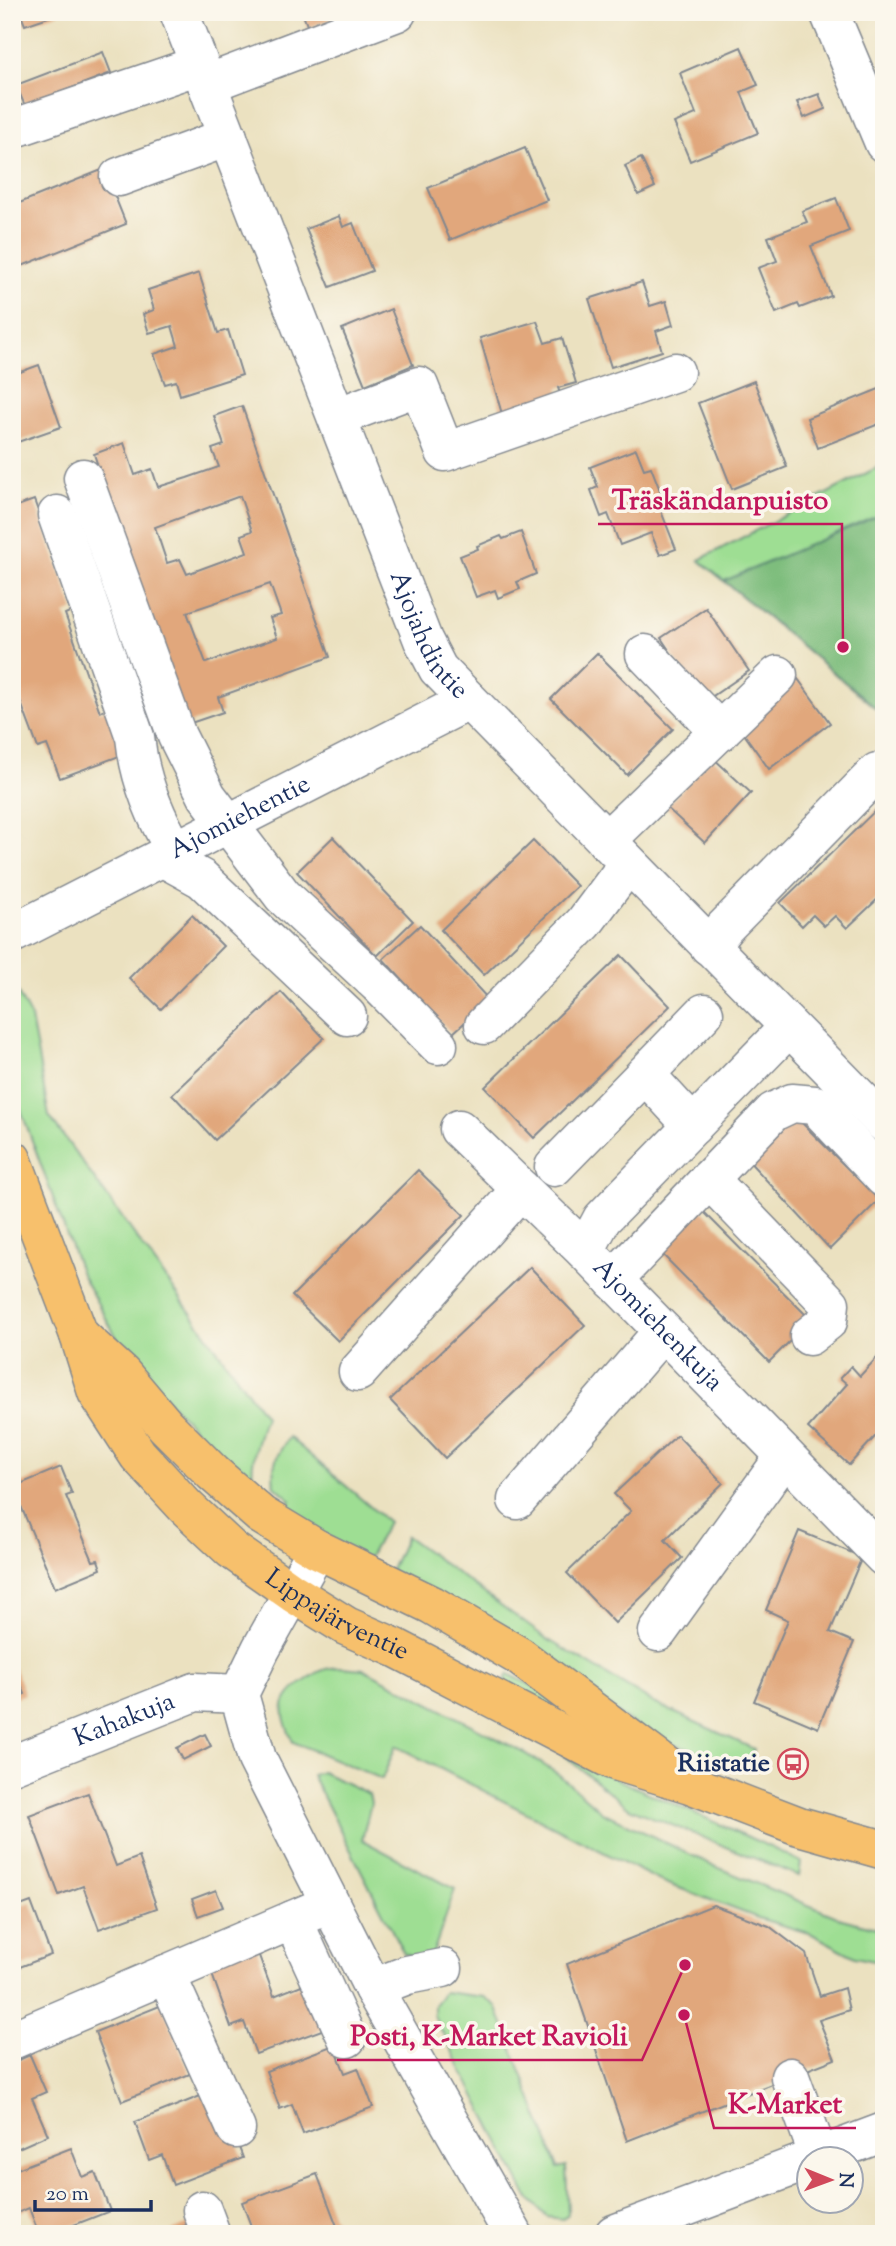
<svg xmlns="http://www.w3.org/2000/svg" width="896" height="2246" viewBox="0 0 896 2246" font-family="'Sorts Mill Goudy',serif">
<rect width="100%" height="100%" fill="#fbf7ec"/>
<filter id="ink" filterUnits="userSpaceOnUse"><feTurbulence type="fractalNoise" baseFrequency=".0143" numOctaves="2"/><feDisplacementMap in="SourceGraphic" scale="14" xChannelSelector="R" yChannelSelector="G"/><feConvolveMatrix kernelMatrix="1 2 1 2 8 2 1 2 1" color-interpolation-filters="sRGB"/></filter>
<filter id="wash" filterUnits="userSpaceOnUse"><feTurbulence type="fractalNoise" baseFrequency=".00686" numOctaves="4" result="noise"/><feDisplacementMap in="SourceGraphic" scale="28" xChannelSelector="R" yChannelSelector="G"/><feGaussianBlur stdDeviation="1.57" result="paint"/><feColorMatrix in="noise" values="0 0 0 0 0 0 0 0 0 0 0 0 0 0 0 0 0 1.4 0 .05"/><feComposite in="paint" operator="in"/></filter>
<g filter="url(#wash)">
<rect width="100%" height="100%" fill="#ebe1c0"/>
<g fill="#9ede93" stroke="#5c8678" stroke-width="2">
<polygon points="884,464 884,715 699,560"/>
<path d="M12,982l19,36 18,98 216,300c-9,26 -15,47 -12,74l-123,-129 -49,-87 -69,-188z"/>
<path d="M289,1437l99,85 -21,39 -83,-48 7,-13 -17,-15c-3,-20 3,-31 15,-48z"/>
<polygon points="406,1536 547,1639 654,1703 754,1749 749,1766 661,1741 390,1572"/>
<path d="M340,1667l24,2 161,84 33,21 44,38 110,53 130,54 42,11v33l-29,-6 -43,-23 -54,-16 -100,-38 -262,-134 -14,33 -89,-37c-13,-28 -16,-43 12,-61 13,-9 18,-13 35,-14z"/>
<polygon points="508,1674 548,1693 614,1740 501,1687"/>
<path d="M562,1754c79,38 161,69 239,108l-2,14 -170,-68z"/>
<polygon points="322,1772 369,1794 371,1803 362,1840 455,1889 430,1962 404,1954 312,1775"/>
<polygon points="444,1992 484,1997 496,2006 558,2168 566,2166 568,2214 563,2219 547,2217 527,2196 434,2016 434,2005"/>
</g>
<polygon fill="#7ebd7d" stroke="#4c766e" stroke-width="2" points="884,513 884,715 724,581"/>
<g id="blocks">
<g fill="#e1a77b" fill-rule="evenodd">
<polygon points="20,12 60,12 60,13 25,25"/>
<polygon points="302,12 348,12 308,28"/>
<polygon points="741,47 758,85 741,92 758,133 690,161 674,123 696,114 680,73"/>
<polygon points="103,52 111,73 25,106 16,85"/>
<polygon points="819,94 825,109 804,118 797,102"/>
<polygon points="525,148 547,200 450,240 428,188"/>
<polygon points="641,158 655,187 638,195 625,166"/>
<polygon points="104,169 126,224 12,270 12,206"/>
<polygon points="836,198 849,231 811,246 831,296 800,308 798,304 776,313 758,268 777,261 768,237 807,222 802,211"/>
<polygon points="339,216 343,227 353,223 372,271 330,287 306,229"/>
<polygon points="199,273 218,333 228,330 242,375 180,395 176,381 165,384 154,354 178,346 172,326 149,333 143,314 154,310 148,290"/>
<polygon points="642,282 650,306 666,301 673,325 656,331 662,351 611,367 589,299"/>
<polygon points="391,309 413,365 365,385 342,329"/>
<polygon points="537,321 545,343 562,338 576,383 558,388 561,396 502,414 480,338"/>
<polygon points="39,365 61,427 12,444 12,375"/>
<polygon points="754,381 787,467 732,489 698,403"/>
<polygon points="884,387 884,422 818,448 807,418"/>
<path d="M242,406l88,251 -112,40 5,15 -38,13 -91,-271 30,-11 11,32 17,-6 6,18 29,-9 32,-11 -7,-18 12,-4 -10,-29zM240,496l12,35 -11,4 6,17 -60,22 -7,-15 -13,4 -12,-36zM270,584l11,31 -11,3 7,20 -71,25 -19,-51z"/>
<polygon points="636,449 644,469 651,467 661,493 655,496 676,549 660,555 651,533 620,545 608,514 601,517 591,490 598,487 590,467"/>
<polygon points="34,500 74,610 65,614 100,712 116,706 133,751 60,778 47,745 38,748 12,679 12,508"/>
<polygon points="521,532 536,574 517,582 520,589 498,598 495,590 476,597 460,556 478,549 477,546 501,536 503,539"/>
<polygon points="706,608 749,671 704,702 661,638"/>
<polygon points="597,653 673,729 627,775 551,699"/>
<polygon points="798,679 830,723 769,769 737,724"/>
<polygon points="712,757 751,793 705,843 666,807"/>
<polygon points="884,802 884,893 847,928 835,916 824,926 813,915 802,926 780,903"/>
<polygon points="333,837 413,921 377,956 297,872"/>
<polygon points="533,841 577,886 484,975 441,930"/>
<polygon points="192,915 223,946 161,1009 129,978"/>
<polygon points="420,925 489,1000 452,1034 383,959"/>
<polygon points="621,955 670,1006 534,1138 485,1087"/>
<polygon points="281,992 324,1038 215,1140 172,1094"/>
<polygon points="790,1111 879,1200 830,1249 745,1157"/>
<polygon points="418,1170 464,1215 338,1341 292,1296"/>
<polygon points="699,1207 811,1320 769,1362 657,1249"/>
<polygon points="530,1267 585,1325 445,1458 390,1400"/>
<polygon points="884,1350 884,1427 849,1465 808,1428 847,1384 840,1378 851,1366 860,1376"/>
<polygon points="677,1435 723,1483 665,1540 682,1558 615,1623 567,1573 631,1511 614,1494"/>
<polygon points="61,1467 72,1494 66,1496 93,1561 98,1560 101,1569 55,1588 13,1487"/>
<polygon points="799,1531 862,1557 830,1632 854,1642 818,1728 754,1701 788,1620 766,1610"/>
<polygon points="12,1663 25,1694 12,1699"/>
<polygon points="205,1734 211,1746 183,1760 177,1748"/>
<polygon points="88,1793 116,1866 139,1857 157,1908 99,1929 83,1886 59,1895 29,1815"/>
<polygon points="216,1890 223,1907 198,1916 192,1899"/>
<polygon points="31,1902 51,1955 12,1970 12,1909"/>
<polygon points="713,1905 769,1926 806,1954 820,1996 844,1988 849,2010 819,2020 835,2059 627,2141 567,1964"/>
<polygon points="255,1945 274,1996 304,1984 322,2030 256,2054 244,2022 231,2027 208,1963"/>
<polygon points="162,2005 190,2074 122,2101 95,2032"/>
<polygon points="334,2045 345,2073 358,2068 373,2107 303,2134 292,2104 280,2109 266,2071"/>
<polygon points="30,2055 46,2092 32,2098 48,2135 12,2151 12,2063"/>
<polygon points="203,2095 228,2119 243,2158 173,2185 162,2155 149,2160 135,2122"/>
<polygon points="71,2148 82,2177 95,2172 110,2211 51,2234 39,2234 29,2208 17,2213 12,2201 12,2171"/>
<polygon points="317,2174 340,2234 254,2234 242,2202"/>
<polygon points="189,2224 192,2234 164,2234"/>
</g>
</g>
</g>
<g filter="url(#ink)">
<use href="#blocks" fill-opacity="0" stroke="#83888f" stroke-width="2"/>
<g fill="none" stroke-linecap="round" stroke-linejoin="round">
<g stroke="#83888f" stroke-width="41">
<g id="minor">
<path id="s1" d="M179,12l244,628 15,29 446,454"/>
<polyline points="829,12 884,143"/>
<polyline points="207,84 397,12"/>
<polyline points="12,129 199,65"/>
<polyline points="119,177 228,137"/>
<polyline points="337,417 419,386 445,452 675,372"/>
<polyline points="83,478 177,736 207,796 283,896 378,984 438,1045"/>
<path d="M57,515l78,222c4,40 19,78 40,113"/>
<polyline points="645,654 720,732"/>
<polyline points="606,841 778,675"/>
<polyline points="162,857 202,879 347,1016"/>
<path id="s2" d="M12,934l456,-233"/>
<polyline points="709,946 725,927 877,772"/>
<polyline points="484,1025 584,923 628,864"/>
<path id="s3" d="M789,1027l-187,192 -17,32 299,306"/>
<polyline points="645,1074 704,1013"/>
<polyline points="459,1129 585,1251"/>
<polyline points="554,1167 645,1074 693,1126"/>
<polyline points="709,1179 830,1304 828,1321 809,1336"/>
<polyline points="613,1280 773,1112 792,1103 815,1105 884,1178"/>
<polyline points="358,1372 521,1189"/>
<polyline points="517,1500 663,1331"/>
<polyline points="317,1549 261,1649 239,1694 257,1759 373,1988 513,2234"/>
<polyline points="658,1632 785,1456"/>
<path id="s4" d="M12,1765l183,-73 44,2"/>
<polyline points="293,1920 347,2038"/>
<polyline points="166,1974 236,2129"/>
<polyline points="373,1988 407,1975 443,1968"/>
<polyline points="12,2040 330,1904"/>
<polyline points="790,2077 819,2157"/>
<polyline points="815,2158 884,2132"/>
<polyline points="202,2210 211,2234"/>
<polyline points="614,2234 808,2161"/>
</g>
</g>
<g stroke="#83888f" stroke-width="41">
<g id="major">
<path id="s5" d="M12,1159l67,176 18,57 41,63 48,52 46,43 61,43 53,33 50,22 216,112 78,24 109,42 85,24"/>
<polyline points="79,1335 122,1374 165,1425 213,1473 261,1515 317,1549 432,1605 519,1656 666,1766"/>
</g>
</g>
<use href="#minor" stroke="#fff" stroke-width="38"/>
<use href="#major" stroke="#f7c06c" stroke-width="38"/>
</g>
</g>
<defs>
<g id="bus-ring" transform="scale(1.575)"><circle r="9.5" fill="#fbf7ec" stroke="#d1495b" stroke-width="1.5"/><path d="M-5-6H5V4H4V6H2V4H-2V6H-4V4H-5ZM-3.5-4V0h7V-4ZM-3.5 1.2v1.5H-2V1.2ZM2 1.2v1.5H3.5V1.2Z" fill="#d1495b"/></g>
</defs>
<g fill-rule="evenodd">
<use href="#bus-ring" x="793" y="1764"/>
</g>
<g text-anchor="middle" dominant-baseline="central" stroke-width="7" stroke-linejoin="round" paint-order="stroke">
<g font-size="26" fill="#1b2f5e" stroke="#fbf7ec">
<text stroke="none"><textPath href="#s1" startOffset="672">Ajojahdintie</textPath></text>
<text stroke="none"><textPath href="#s2" startOffset="256">Ajomiehentie</textPath></text>
<text stroke="none"><textPath href="#s3" startOffset="408">Ajomiehenkuja</textPath></text>
<text stroke="none"><textPath href="#s5" startOffset="581">Lippajärventie</textPath></text>
<text stroke="none"><textPath href="#s4" startOffset="121">Kahakuja</textPath></text>
</g>
<g font-size="26" font-weight="bold" fill="#1b2f5e" stroke="#fbf7ec" text-anchor="end">
<text x="770" y="1764">Riistatie</text>
</g>
</g>
<path fill="none" stroke="#c2185b" stroke-width="2.5" d="M843 647L842 524H598M685 1965L642 2060H337M684 2015L714 2128H856"/>
<g fill="#c2185b" stroke="#fbf7ec" stroke-width="2.5">
<circle cx="843" cy="647" r="7"/>
<circle cx="685" cy="1965" r="7"/>
<circle cx="684" cy="2015" r="7"/>
</g>
<g font-size="28" text-anchor="middle" font-weight="bold" fill="#c2185b" stroke="#fbf7ec" stroke-width="7" stroke-linejoin="round" paint-order="stroke">
<text x="720" y="509">Träskändanpuisto</text>
<text x="489" y="2045">Posti, K-Market Ravioli</text>
<text x="785" y="2113">K-Market</text>
</g>
<rect width="896" height="2246" fill="none" stroke="#fbf7ec" stroke-width="42"/>
<g transform="translate(830 2180) rotate(91)"><circle r="33" fill="#fbf7ec" stroke="#a1a7b3" stroke-width="2"/>
<path d="M0-5L12 26L0 18L-12 26Z" fill="#d1495b"/>
<text y="-10" font-size="19" font-weight="bold" text-anchor="middle" fill="#1b2f5e">N</text>
</g>
<path d="M35 2200v10h116v-10" fill="none" stroke="#1b2f5e" stroke-width="3.5"/>
<text x="46" y="2200" font-size="21" fill="#1b2f5e" stroke="#fbf7ec" stroke-width="5" paint-order="stroke">20 m</text>
</svg>
